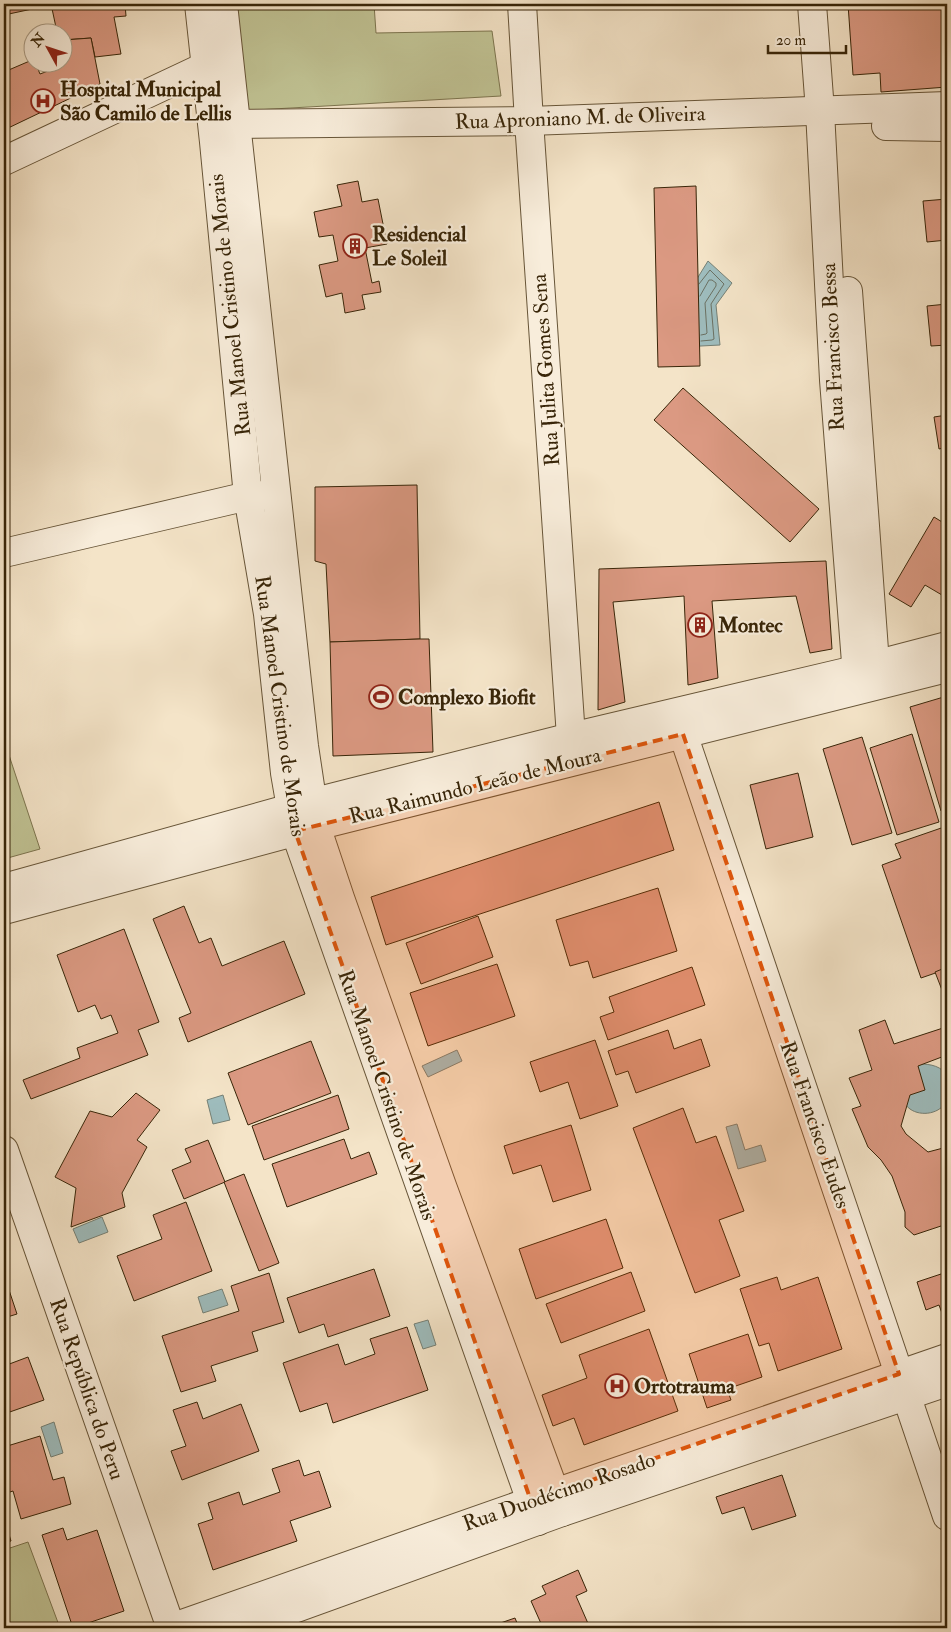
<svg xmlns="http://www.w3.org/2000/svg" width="951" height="1632" viewBox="0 0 951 1632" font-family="'IM FELL Double Pica',serif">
<rect width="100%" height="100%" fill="#f4e4c8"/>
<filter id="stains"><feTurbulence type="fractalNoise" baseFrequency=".004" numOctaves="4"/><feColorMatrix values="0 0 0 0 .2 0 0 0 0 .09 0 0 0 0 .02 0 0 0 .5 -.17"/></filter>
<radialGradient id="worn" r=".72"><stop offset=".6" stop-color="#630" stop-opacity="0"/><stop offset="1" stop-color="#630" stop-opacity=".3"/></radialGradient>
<g fill="#c0c293" stroke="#7c744e">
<polygon points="228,4 374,4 376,33 492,31 501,96 238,111"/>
<polygon points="4,740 40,849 4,859"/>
<polygon points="28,1542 60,1628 4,1628 4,1550"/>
</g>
<g fill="#9ebdbe" stroke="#758075">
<polygon points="708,261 732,283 716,305 720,345 682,347 677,311"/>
<polygon points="457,1050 462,1061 428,1077 422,1066"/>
<path d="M920,1064c10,0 23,2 27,13 1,3 0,8 0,12 0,3 1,8 0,11 -6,14 -26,17 -37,9 -4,-3 -6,-6 -8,-9v-21z"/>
<polygon points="223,1095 230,1120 213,1124 207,1100"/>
<polygon points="737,1124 745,1150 761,1145 766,1161 738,1169 726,1127"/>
<polygon points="102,1217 108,1232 79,1243 73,1229"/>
<polygon points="222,1289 228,1305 203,1313 198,1297"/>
<polygon points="428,1320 436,1345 423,1349 414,1324"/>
<polygon points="54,1422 63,1453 51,1457 41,1427"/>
</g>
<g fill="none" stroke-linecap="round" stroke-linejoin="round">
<g stroke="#6b7163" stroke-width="1">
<polyline points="699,284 710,270 724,284 711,304 714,339 712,340 701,341"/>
<polyline points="700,296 709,280 712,280 716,283 716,286 705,303 707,333 706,334 701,335"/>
</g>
</g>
<g fill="#db9982" stroke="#382508">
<polygon points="4,4 51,4 51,5 4,15"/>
<polygon points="51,4 125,4 126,16 114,17 121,54 95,57 91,38 62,40 62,32 57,32"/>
<polygon points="848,4 947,4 947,87 881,92 880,73 853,75"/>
<polygon points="91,38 100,84 4,130 4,72 32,60 32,62 35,62 40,74 64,65 64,40"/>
<polygon points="358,181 362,202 378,199 387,244 365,248 372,283 379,281 381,292 362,295 365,309 345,313 342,293 326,297 319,265 338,261 333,235 319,237 314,212 342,206 337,185"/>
<polygon points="696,186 700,366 658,367 654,188"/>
<polygon points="947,199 947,240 927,242 923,201"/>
<polygon points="947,304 947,345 931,346 927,306"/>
<polygon points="683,388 819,509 790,542 654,420"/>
<polygon points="947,415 947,447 939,449 934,417"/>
<polygon points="417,485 420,639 330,642 326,564 315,561 315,487"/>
<polygon points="934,517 947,525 947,598 925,585 911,607 889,594"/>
<polygon points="826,561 832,649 810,653 796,596 712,601 718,678 688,685 684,596 613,602 625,702 598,710 599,569"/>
<polygon points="420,639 429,639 433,752 333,756 330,642"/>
<polygon points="947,696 947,810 941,811 910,707"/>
<polygon points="912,734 939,822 897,835 870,748"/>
<polygon points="862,737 892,833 852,845 823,749"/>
<polygon points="798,773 813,837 766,849 750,785"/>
<polygon points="659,802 674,850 386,945 371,897"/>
<polygon points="947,826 947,969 921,978 882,865 901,858 895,844"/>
<polygon points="658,888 677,951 593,978 588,961 570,966 556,920"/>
<polygon points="184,906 199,943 211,938 222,966 284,941 305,994 188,1042 179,1018 191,1013 153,919"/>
<polygon points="478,916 493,957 421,984 406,943"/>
<polygon points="124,929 159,1022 138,1030 148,1055 31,1099 23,1080 80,1058 77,1048 118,1033 111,1015 101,1019 95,1005 78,1012 57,955"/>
<polygon points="497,964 515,1016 428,1046 410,993"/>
<polygon points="692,967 705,1005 608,1040 600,1017 614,1012 609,997"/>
<polygon points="947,967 947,1003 935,972"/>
<polygon points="885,1020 894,1044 943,1028 947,1039 947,1055 918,1066 925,1090 910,1095 901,1126 906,1134 928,1152 947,1147 947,1224 914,1235 905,1227 905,1212 892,1176 881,1160 868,1147 852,1109 861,1106 849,1078 872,1070 859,1030"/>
<polygon points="668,1030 674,1049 701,1039 710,1066 636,1093 628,1071 616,1075 608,1051"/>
<polygon points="595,1040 618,1106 580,1119 568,1082 540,1092 530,1062"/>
<polygon points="311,1041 331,1093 248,1125 228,1073"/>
<polygon points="136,1093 160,1110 137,1140 147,1147 122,1193 125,1207 71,1227 76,1188 55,1177 90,1111 112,1117"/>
<polygon points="338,1095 349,1129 264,1160 252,1126"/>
<polygon points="683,1108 696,1143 716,1136 744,1211 719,1220 740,1276 695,1293 633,1128"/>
<polygon points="571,1125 591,1190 553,1202 541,1165 513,1174 504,1146"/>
<polygon points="344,1139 351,1159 369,1152 377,1174 287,1207 272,1164"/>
<polygon points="208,1140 225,1182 184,1199 172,1170 191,1162 185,1149"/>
<polygon points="244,1174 279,1263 259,1271 224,1182"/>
<polygon points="186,1202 212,1271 134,1301 117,1256 162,1239 153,1215"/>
<polygon points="606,1219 623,1268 536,1299 519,1249"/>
<polygon points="374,1269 390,1316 328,1337 324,1324 299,1333 287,1298"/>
<polygon points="631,1272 645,1311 561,1343 546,1304"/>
<polygon points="947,1272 947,1315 943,1316 939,1305 926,1310 917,1282"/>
<polygon points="269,1273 284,1322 252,1332 258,1351 211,1366 216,1381 181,1392 162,1336 239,1311 231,1286"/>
<polygon points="4,1275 17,1314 4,1318"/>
<polygon points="777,1277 781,1290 818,1277 842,1349 778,1371 769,1343 759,1346 740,1289"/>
<polygon points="407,1327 428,1390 333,1423 327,1403 300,1412 283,1363 338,1344 345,1365 375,1354 370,1339"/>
<polygon points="649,1329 678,1411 584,1445 574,1418 553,1426 542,1395 587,1378 579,1355"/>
<polygon points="748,1334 762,1377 727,1389 731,1400 707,1408 689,1354"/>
<polygon points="28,1357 44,1400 4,1414 4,1366"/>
<polygon points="197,1402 203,1419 241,1404 259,1451 182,1480 171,1451 186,1446 173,1410"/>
<polygon points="40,1436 53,1480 64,1477 71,1504 21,1519 13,1491 4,1494 4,1447"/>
<polygon points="299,1460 304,1476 319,1471 331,1507 290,1521 297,1541 213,1570 198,1524 213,1519 208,1503 239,1492 243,1505 280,1492 272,1469"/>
<polygon points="782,1475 796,1516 752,1530 744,1507 722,1514 716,1497"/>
<polygon points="4,1518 11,1541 4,1543"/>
<polygon points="63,1528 67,1540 97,1530 124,1611 73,1628 42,1535"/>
<polygon points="578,1570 587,1591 576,1596 590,1628 543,1628 531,1601 546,1594 542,1586"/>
<polygon points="515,1618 519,1628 486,1628"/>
</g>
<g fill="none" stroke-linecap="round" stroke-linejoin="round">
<g stroke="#675538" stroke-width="30">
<g id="minor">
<polyline points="199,4 214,142 248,496 268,614 285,773 295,831 538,1521"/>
<polyline points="223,4 304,746 316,826 340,898 442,1186 562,1512"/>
<polyline points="522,4 529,121 571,737"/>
<polyline points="812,4 820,111 834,380 858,688"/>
<polyline points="219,124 529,121 947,106"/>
<polyline points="886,126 947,127"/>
<polyline points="4,161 206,66 222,60"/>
<polyline points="848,291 875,664 877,682"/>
<polyline points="4,553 248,496 266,495"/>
<polyline points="683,734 947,1516"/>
<polyline points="4,888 291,808 571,737 855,670 947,646"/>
<polyline points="4,910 316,826 947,668"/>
<polyline points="4,1150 171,1628"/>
<polyline points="171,1628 555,1493 947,1358"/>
<polyline points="241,1628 562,1512 947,1382"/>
</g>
</g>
<use href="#minor" stroke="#f8eddb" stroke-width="28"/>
</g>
<path fill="#df560c" fill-opacity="0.2" stroke="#df560c" stroke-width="4" stroke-dasharray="10 6" stroke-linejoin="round" d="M683,734l216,640 -368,127 -236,-670z"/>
<defs>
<g id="hospital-ring" transform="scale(1.25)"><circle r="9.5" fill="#f8eddb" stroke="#8f2418" stroke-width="1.5"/><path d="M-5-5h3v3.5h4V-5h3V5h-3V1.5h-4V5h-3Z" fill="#8f2418"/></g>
<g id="building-ring" transform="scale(1.25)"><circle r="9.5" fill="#f8eddb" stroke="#8f2418" stroke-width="1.5"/><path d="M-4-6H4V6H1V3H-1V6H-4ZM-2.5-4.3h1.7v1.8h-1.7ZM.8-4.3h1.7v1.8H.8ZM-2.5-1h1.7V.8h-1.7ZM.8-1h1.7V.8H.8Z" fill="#8f2418"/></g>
<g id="stadium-ring" transform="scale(1.25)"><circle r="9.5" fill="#f8eddb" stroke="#8f2418" stroke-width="1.5"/><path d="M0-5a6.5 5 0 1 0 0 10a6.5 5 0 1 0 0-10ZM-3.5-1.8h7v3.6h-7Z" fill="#8f2418"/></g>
</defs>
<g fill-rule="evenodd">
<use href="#hospital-ring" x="43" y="101"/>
<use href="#building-ring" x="355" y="246"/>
<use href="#building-ring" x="700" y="625"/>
<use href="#stadium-ring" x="381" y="697"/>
<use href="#hospital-ring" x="617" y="1386"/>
</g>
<g text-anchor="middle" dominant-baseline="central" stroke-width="4.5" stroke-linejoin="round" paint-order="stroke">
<g font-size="21" font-weight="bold" fill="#382508" stroke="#f8eddb" text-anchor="start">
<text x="60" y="89">Hospital Municipal<tspan x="60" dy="24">São Camilo de Lellis</tspan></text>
<text x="372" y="234">Residencial<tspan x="372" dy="24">Le Soleil</tspan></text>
<text x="718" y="625">Montec</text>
<text x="398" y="697">Complexo Biofit</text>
<text x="634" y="1386">Ortotrauma</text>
</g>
<g font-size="21" fill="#382508" stroke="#f8eddb">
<text transform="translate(580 118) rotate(-2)">Rua Aproniano M. de Oliveira</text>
<text transform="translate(230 305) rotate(-96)">Rua Manoel Cristino de Morais</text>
<text transform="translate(833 347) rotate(-93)">Rua Francisco Bessa</text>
<text transform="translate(546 370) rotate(-94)">Rua Julita Gomes Sena</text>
<text transform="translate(280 706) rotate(82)">Rua Manoel Cristino de Morais</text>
<text transform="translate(475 786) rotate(-14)">Rua Raimundo Leão de Moura</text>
<text transform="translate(387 1095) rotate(71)">Rua Manoel Cristino de Morais</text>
<text transform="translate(815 1125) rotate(71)">Rua Francisco Eudes</text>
<text transform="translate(87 1389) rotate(71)">Rua República do Peru</text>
<text transform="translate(559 1492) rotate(-19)">Rua Duodécimo Rosado</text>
</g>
</g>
<rect width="951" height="1632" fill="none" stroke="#f4e4c8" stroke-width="20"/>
<rect x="5" y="5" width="941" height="1622" fill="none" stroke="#382508" stroke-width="2.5"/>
<rect x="10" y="10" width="931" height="1612" fill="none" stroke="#382508"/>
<g transform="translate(48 48) rotate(310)"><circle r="24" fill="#f8eddb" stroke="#ab9d87"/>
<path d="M0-4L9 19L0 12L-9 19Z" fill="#8f2418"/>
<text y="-8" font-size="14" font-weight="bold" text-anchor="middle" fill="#382508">N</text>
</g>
<path d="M768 45v8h78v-8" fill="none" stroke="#382508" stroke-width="2.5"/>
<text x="776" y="45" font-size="15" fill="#382508" stroke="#f8eddb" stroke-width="4" paint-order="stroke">20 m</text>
<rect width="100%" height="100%" filter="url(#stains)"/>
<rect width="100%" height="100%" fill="url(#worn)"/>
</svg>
